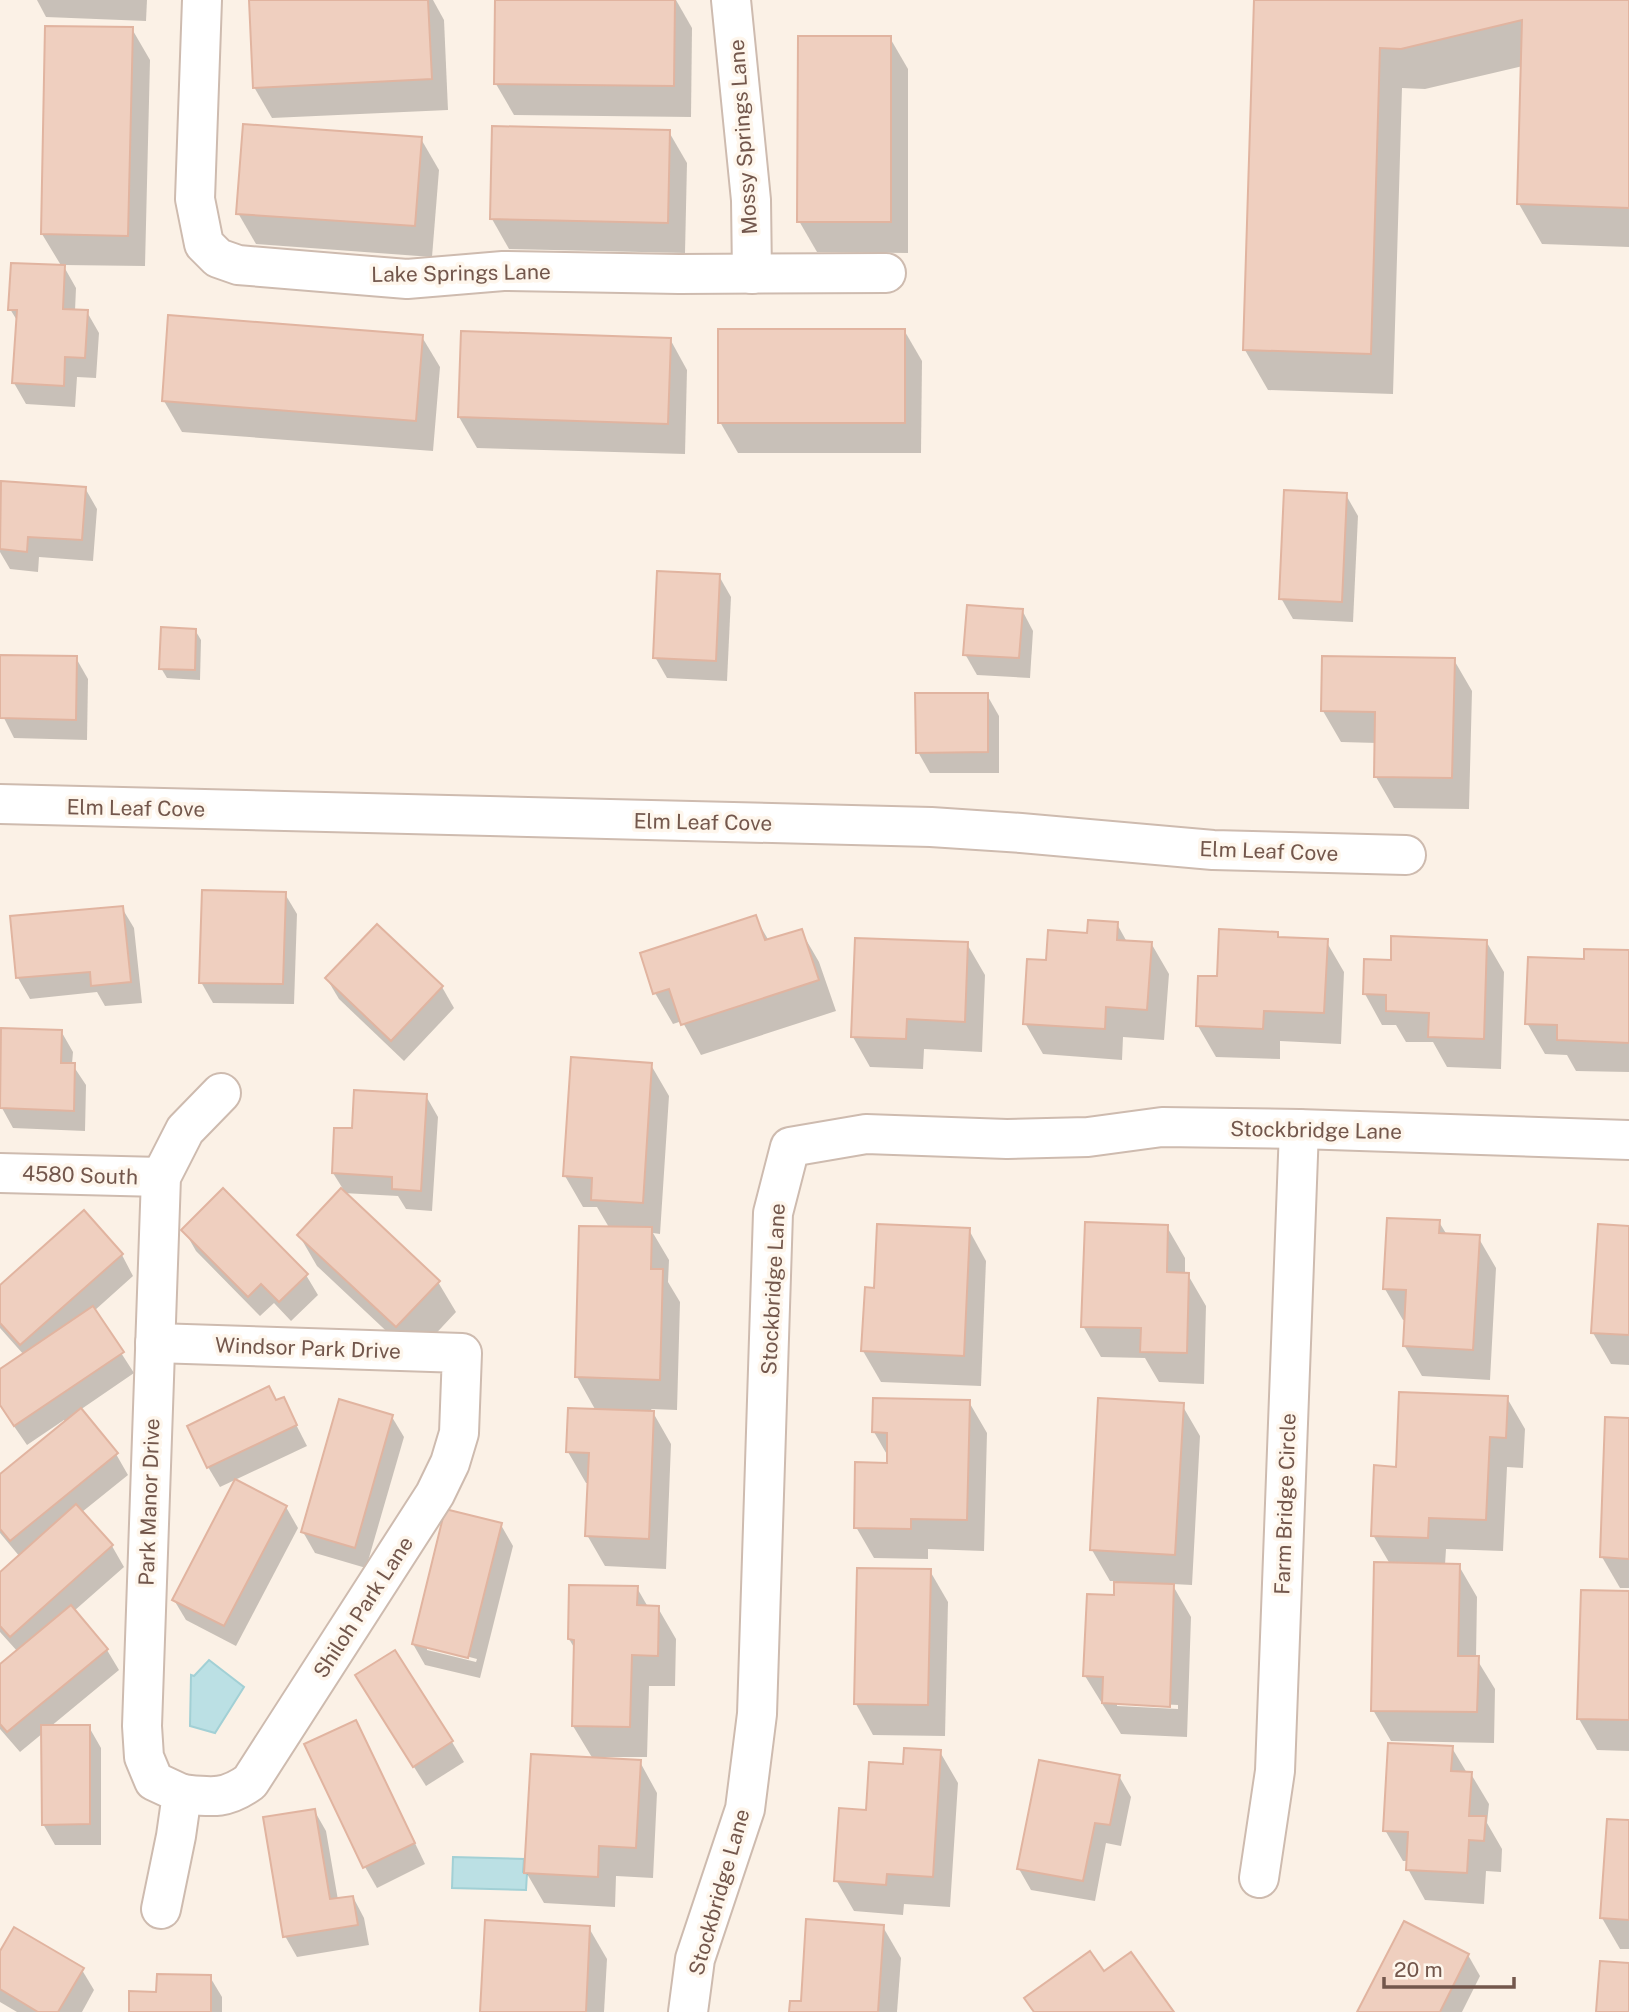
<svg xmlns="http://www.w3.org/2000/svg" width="1629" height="2012" viewBox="0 0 1629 2012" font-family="'Public Sans',sans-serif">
<rect width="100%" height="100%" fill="#fbf1e6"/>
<g fill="#bbe0e4" stroke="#a2d0d5" stroke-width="2">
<polygon points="209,1660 244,1687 215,1733 190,1726 191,1675 194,1676"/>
<polygon points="453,1857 524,1859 523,1872 527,1873 526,1890 452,1888"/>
</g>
<g fill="#0003" fill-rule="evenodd">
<polygon points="37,0 147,0 146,21 46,17"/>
<polygon points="251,0 433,0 444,20 448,110 272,118 254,87"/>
<polygon points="497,0 676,0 692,28 691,117 514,115 496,84"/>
<polygon points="1256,0 1629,0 1629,247 1542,244 1519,204 1523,66 1425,89 1402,88 1393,394 1268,390 1245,350"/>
<polygon points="132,29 150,60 145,266 63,265 76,288 75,311 87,312 99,333 96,378 77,377 75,407 26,404 14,383 18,322 10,309 62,267 42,234"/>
<polygon points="890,38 908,69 908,253 817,252 799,221"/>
<polygon points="669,132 687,163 685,253 509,249 492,219"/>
<polygon points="421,139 439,170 432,257 256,244 238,213"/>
<polygon points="904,330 922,361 921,453 738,453 720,422"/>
<polygon points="422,337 440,367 433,451 182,432 164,401"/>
<polygon points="670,339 687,370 685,454 477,448 459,417"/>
<polygon points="2,483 85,488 97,509 93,561 39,557 38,572 10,569 0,552"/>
<polygon points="1346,495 1358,516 1353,622 1293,619 1281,598"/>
<polygon points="719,576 731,597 727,681 667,678 655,657"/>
<polygon points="1022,610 1033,631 1030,678 977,675 965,654"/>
<polygon points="195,630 201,640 200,680 167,678 161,668"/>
<polygon points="0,657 76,658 88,679 87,740 14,738 0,710"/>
<polygon points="1454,660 1472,691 1469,809 1394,808 1376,777 1377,743 1341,742 1323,711"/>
<polygon points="987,695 999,716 999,773 930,773 918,752"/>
<polygon points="285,894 297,914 294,1004 213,1003 201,982"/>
<polygon points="122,908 134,928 142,1003 105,1006 97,992 30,999 18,978"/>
<polygon points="755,917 769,941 801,931 819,962 836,1011 701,1055 682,1021 673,1024 655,993"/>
<polygon points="1117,924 1127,942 1151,943 1169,974 1164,1040 1123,1037 1122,1060 1043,1054 1025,1023 1048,962 1089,935"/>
<polygon points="377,926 442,987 454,1008 404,1061 339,999 327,979"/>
<polygon points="1277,933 1280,939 1326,941 1344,972 1341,1044 1280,1041 1280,1059 1216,1057 1198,1026"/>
<polygon points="1486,941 1504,972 1501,1069 1447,1067 1433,1042 1406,1042 1396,1025 1382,1025 1365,994 1393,962"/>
<polygon points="967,944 985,975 982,1052 924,1049 923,1069 870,1067 853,1037"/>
<polygon points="1629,952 1629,1072 1576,1071 1567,1055 1545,1054 1527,1023 1586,961"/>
<polygon points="61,1031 73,1052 72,1064 86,1085 85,1131 13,1128 2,1108"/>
<polygon points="651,1065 669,1096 660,1234 653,1233 669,1260 668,1282 680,1302 677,1410 651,1409 671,1444 666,1569 605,1566 587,1535 589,1483 586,1483 568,1452 596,1411 577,1377 610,1229 597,1207 583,1207 565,1176"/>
<polygon points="426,1096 438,1117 432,1211 406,1209 398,1196 343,1193 438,1282 456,1312 414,1357 317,1266 299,1235 343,1189 333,1173 353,1130"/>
<polygon points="84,1213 122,1255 133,1276 94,1311 134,1373 80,1410 116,1454 128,1475 82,1512 112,1546 124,1567 74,1611 107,1650 119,1670 50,1727 89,1727 101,1748 101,1845 55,1845 43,1824 43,1733 20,1752 0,1729 0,1667 18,1652 0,1632 0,1574 20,1557 0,1533 0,1476 66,1423 64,1420 27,1445 0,1406 0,1371 24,1355 0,1328 0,1287"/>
<polygon points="1439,1222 1447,1235 1478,1237 1496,1268 1490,1380 1422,1376 1404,1345 1406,1320 1403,1320 1385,1289"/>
<polygon points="1167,1227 1185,1258 1185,1274 1188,1275 1206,1306 1204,1384 1159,1382 1145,1358 1101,1357 1083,1326"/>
<polygon points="1629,1228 1629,1365 1611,1364 1593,1333"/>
<polygon points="184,1230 306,1275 318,1295 291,1321 274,1303 260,1316 196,1251"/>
<polygon points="969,1230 986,1261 981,1386 881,1382 863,1351 876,1290"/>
<polygon points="1507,1398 1525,1429 1523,1468 1507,1467 1503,1551 1446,1549 1445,1565 1459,1566 1477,1597 1476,1658 1495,1689 1494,1743 1391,1741 1373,1710 1390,1564 1373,1535 1397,1469"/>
<polygon points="283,1399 307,1446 220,1487 208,1467 276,1402"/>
<polygon points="969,1402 987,1433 984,1551 928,1549 928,1559 874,1558 856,1527 889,1464 889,1458 874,1432"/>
<path d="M1182,1405l18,31 -8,149 -20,-1 19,33 -4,120 -66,-3 -36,-58 30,-79 1,-16h-6l-18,-31zM1117,1702l61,3v4l-61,-3z"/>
<polygon points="392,1417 404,1437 366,1568 315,1553 303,1532"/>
<polygon points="1629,1420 1629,1588 1620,1588 1602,1557"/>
<polygon points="286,1507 298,1528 236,1646 186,1620 174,1600"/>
<path d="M501,1525l12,21 -33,132 -55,-13 -12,-21zM427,1646l50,13 -1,3 -49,-12z"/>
<polygon points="930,1571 948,1602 945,1736 873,1735 856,1704"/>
<polygon points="637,1588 648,1607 658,1608 676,1639 675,1686 649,1686 647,1757 601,1757 601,1760 640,1762 657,1793 653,1878 616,1876 615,1907 544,1903 526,1872 593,1759 573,1726 575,1649 569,1639"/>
<polygon points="1629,1593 1629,1751 1597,1750 1579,1719"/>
<polygon points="369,1696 452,1742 464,1762 426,1786"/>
<polygon points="367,1743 425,1864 377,1888 365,1867"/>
<polygon points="1452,1748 1467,1773 1471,1774 1489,1804 1487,1823 1502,1849 1501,1872 1486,1871 1484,1904 1425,1900 1408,1869 1408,1861 1403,1861 1385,1830"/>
<polygon points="940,1752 958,1783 950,1907 904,1904 903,1915 854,1911 836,1880 868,1812 904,1766"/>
<polygon points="1119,1776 1131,1797 1121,1846 1106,1843 1095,1901 1031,1890 1019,1869"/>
<polygon points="314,1810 326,1831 338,1900 353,1897 364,1918 369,1945 297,1957 285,1936"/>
<polygon points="1629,1822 1629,1949 1620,1949 1602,1918"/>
<polygon points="883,1927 901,1958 897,2012 791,2012"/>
<polygon points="589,1928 607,1959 604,2012 482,2012"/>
<polygon points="0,1954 82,1970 94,1990 82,2012 17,2012 0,2002"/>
<polygon points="1468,1955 1480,1976 1462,2012 1359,2012"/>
<polygon points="210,1977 222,1997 222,2012 130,2012 158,1994"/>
</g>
<g fill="#efcfbf" stroke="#e1b4a0" stroke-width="2">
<polygon points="249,0 428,0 432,79 253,88"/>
<polygon points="495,0 675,0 674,86 494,84"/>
<polygon points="1254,0 1629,0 1629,208 1517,204 1522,20 1401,49 1380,48 1371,354 1243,350"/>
<polygon points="45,26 133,27 128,236 41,234"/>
<polygon points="798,36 891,36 891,222 797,222"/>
<polygon points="243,124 422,137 415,226 236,214"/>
<polygon points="492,126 670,130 668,223 490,219"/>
<polygon points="11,263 65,265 63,309 88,310 85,358 65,357 64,386 12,383 17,310 8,310"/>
<polygon points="168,315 423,335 416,421 162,401"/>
<rect x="718" y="329" width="187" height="94"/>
<polygon points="461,331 671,338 668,424 458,417"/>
<polygon points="1,481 86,487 82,540 28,537 27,552 0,549"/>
<polygon points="1284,490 1347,493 1342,602 1279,599"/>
<polygon points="657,571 720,574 716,661 653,658"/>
<polygon points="967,605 1023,609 1019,658 963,655"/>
<polygon points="161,627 196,629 195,670 159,669"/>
<polygon points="0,655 77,656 76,720 0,718"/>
<polygon points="1322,656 1455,658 1452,778 1374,777 1375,712 1321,711"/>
<polygon points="915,693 988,693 988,752 916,753"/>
<polygon points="202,890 286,892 283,984 199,983"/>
<polygon points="123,906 131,982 91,986 90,972 16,978 10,916"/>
<polygon points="756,915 765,940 802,929 819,980 681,1025 669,989 653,994 640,953"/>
<polygon points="1088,920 1118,922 1117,940 1152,942 1147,1010 1106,1007 1105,1029 1023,1024 1027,959 1046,960 1048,930 1087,933"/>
<polygon points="377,924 443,986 391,1041 325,978"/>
<polygon points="1219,929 1278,932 1278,937 1328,939 1324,1013 1264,1011 1263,1029 1196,1026 1198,976 1217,976"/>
<polygon points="1391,936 1487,940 1484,1039 1428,1037 1429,1013 1386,1011 1386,995 1363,994 1364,959 1391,960"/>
<polygon points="855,938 968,942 965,1022 907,1019 906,1039 851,1037"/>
<polygon points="1584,949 1629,950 1629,1043 1557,1040 1557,1025 1525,1024 1528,957 1584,959"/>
<polygon points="1,1028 62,1030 61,1063 75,1063 74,1111 0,1108"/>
<polygon points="571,1057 652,1063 643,1203 591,1200 592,1178 563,1176"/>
<polygon points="354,1090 427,1094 421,1191 392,1189 392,1177 332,1173 334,1128 352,1128"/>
<polygon points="223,1188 308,1274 279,1302 261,1284 248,1297 181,1230"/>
<polygon points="341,1188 440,1281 396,1327 297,1235"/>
<polygon points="84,1210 123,1254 20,1345 0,1323 0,1285"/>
<polygon points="1387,1218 1440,1220 1439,1233 1480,1235 1473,1350 1403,1346 1406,1290 1383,1289"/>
<polygon points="1085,1222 1168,1225 1167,1272 1189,1273 1187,1353 1140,1352 1141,1328 1081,1327"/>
<polygon points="877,1224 970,1228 964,1356 861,1351 865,1287 874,1288"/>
<polygon points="1598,1224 1629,1226 1629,1335 1591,1333"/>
<polygon points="579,1226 652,1227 651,1269 663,1269 660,1380 575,1377"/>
<polygon points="93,1306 124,1352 14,1426 0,1405 0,1369"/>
<polygon points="269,1386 276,1400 284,1397 297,1425 207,1468 187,1426"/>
<polygon points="1399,1392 1508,1396 1506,1438 1490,1437 1486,1520 1429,1518 1428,1538 1371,1536 1374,1465 1396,1467"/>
<polygon points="873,1398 970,1400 967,1520 911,1519 911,1529 854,1528 855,1462 887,1463 887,1433 872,1432"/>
<polygon points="1098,1398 1184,1403 1175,1555 1090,1550"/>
<polygon points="339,1399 393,1415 355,1548 301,1532"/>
<polygon points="81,1408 118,1453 10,1541 0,1529 0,1474"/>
<polygon points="568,1408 654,1411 649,1539 585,1536 589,1453 566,1452"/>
<polygon points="1605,1417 1629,1418 1629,1559 1600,1557"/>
<polygon points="235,1479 287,1506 224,1626 172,1600"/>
<polygon points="76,1504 113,1545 10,1637 0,1626 0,1572"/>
<polygon points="445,1509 502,1523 468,1658 412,1644"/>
<polygon points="1374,1562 1460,1564 1458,1656 1479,1656 1477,1712 1371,1711"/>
<polygon points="857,1568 931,1569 928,1705 854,1704"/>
<polygon points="1114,1582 1174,1584 1170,1707 1102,1703 1103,1677 1083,1676 1087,1594 1114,1595"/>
<polygon points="569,1585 638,1586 637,1605 659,1606 658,1656 632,1655 630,1727 572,1726 574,1640 568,1639"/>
<polygon points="1581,1590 1629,1591 1629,1720 1577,1719"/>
<polygon points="71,1605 108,1649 7,1732 0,1724 0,1664"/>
<polygon points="395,1650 453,1741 413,1767 355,1675"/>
<polygon points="356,1720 415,1843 363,1868 304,1744"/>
<polygon points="41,1725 90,1725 90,1824 42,1825"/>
<polygon points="1388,1743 1453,1746 1451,1771 1472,1772 1469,1816 1486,1816 1484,1841 1469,1840 1467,1873 1406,1870 1408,1832 1383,1831"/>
<polygon points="904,1748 941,1750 933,1877 887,1874 886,1885 834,1881 839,1808 866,1810 869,1762 903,1764"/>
<polygon points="531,1754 641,1760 636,1848 599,1846 598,1877 524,1873"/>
<polygon points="1039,1760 1120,1775 1110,1825 1095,1823 1083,1881 1017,1869"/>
<polygon points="315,1809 330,1899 353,1896 358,1925 283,1937 263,1817"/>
<polygon points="1607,1819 1629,1820 1629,1920 1600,1918"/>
<polygon points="806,1919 884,1925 878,2012 789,2012 790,2001 801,2001"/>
<polygon points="485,1920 590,1926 586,2012 480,2012"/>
<polygon points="1404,1921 1469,1954 1440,2012 1357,2012"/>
<polygon points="14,1927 84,1968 58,2012 38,2012 0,1989 0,1951"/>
<polygon points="1090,1951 1104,1971 1131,1952 1174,2012 1034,2012 1024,1998"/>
<polygon points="1600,1961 1629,1963 1629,2012 1596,2012"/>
<polygon points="157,1974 211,1975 211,2012 129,2012 129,1991 156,1992"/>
</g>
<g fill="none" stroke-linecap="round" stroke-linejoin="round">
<g stroke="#cebbaf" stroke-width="42">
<g id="minor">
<polyline points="202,0 195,199 204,244 218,258 238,265 407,279 503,271 679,274 886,273"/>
<polyline points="731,0 751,200 752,274"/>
<polyline points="0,804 931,827 1021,833 1213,850 1406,855"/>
<polyline points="0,1173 161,1177"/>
<path d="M155,1343l307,10 -3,80 -9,30 -15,31 -185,288c-25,18 -39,15 -68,12"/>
<polyline points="1259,1878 1275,1771 1299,1129"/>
<polyline points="161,1909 176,1836 182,1794 154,1781 144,1757 142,1726 161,1177 185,1130 221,1093"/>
<polyline points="688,2012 695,1959 745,1809 757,1714 773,1213 790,1147 866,1134 1007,1139 1088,1137 1162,1127 1299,1129 1629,1140"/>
</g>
</g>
<use href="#minor" stroke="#fff" stroke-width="38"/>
</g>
<g text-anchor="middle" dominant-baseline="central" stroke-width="7" stroke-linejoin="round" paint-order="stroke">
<g font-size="21" fill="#73574c" stroke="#fef6ec">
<text transform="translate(743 137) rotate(-94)">Mossy Springs Lane</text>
<text transform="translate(461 273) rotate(-1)">Lake Springs Lane</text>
<text transform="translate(136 808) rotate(1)">Elm Leaf Cove</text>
<text transform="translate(703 822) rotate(1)">Elm Leaf Cove</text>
<text transform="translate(1269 851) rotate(2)">Elm Leaf Cove</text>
<text transform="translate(1316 1130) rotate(1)">Stockbridge Lane</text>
<text transform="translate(80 1175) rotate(2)">4580 South</text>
<text transform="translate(773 1289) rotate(-87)">Stockbridge Lane</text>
<text transform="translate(308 1348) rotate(2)">Windsor Park Drive</text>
<text transform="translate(149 1502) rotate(-88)">Park Manor Drive</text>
<text transform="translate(1285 1504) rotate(-88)">Farm Bridge Circle</text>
<text transform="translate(363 1607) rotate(-57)">Shiloh Park Lane</text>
<text transform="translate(719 1892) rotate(-74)">Stockbridge Lane</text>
</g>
</g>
<path d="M1384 1977v10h130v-10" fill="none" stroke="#73574c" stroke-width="3.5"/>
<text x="1394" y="1977" font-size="21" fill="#73574c" stroke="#fef6ec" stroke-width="5" paint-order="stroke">20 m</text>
</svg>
